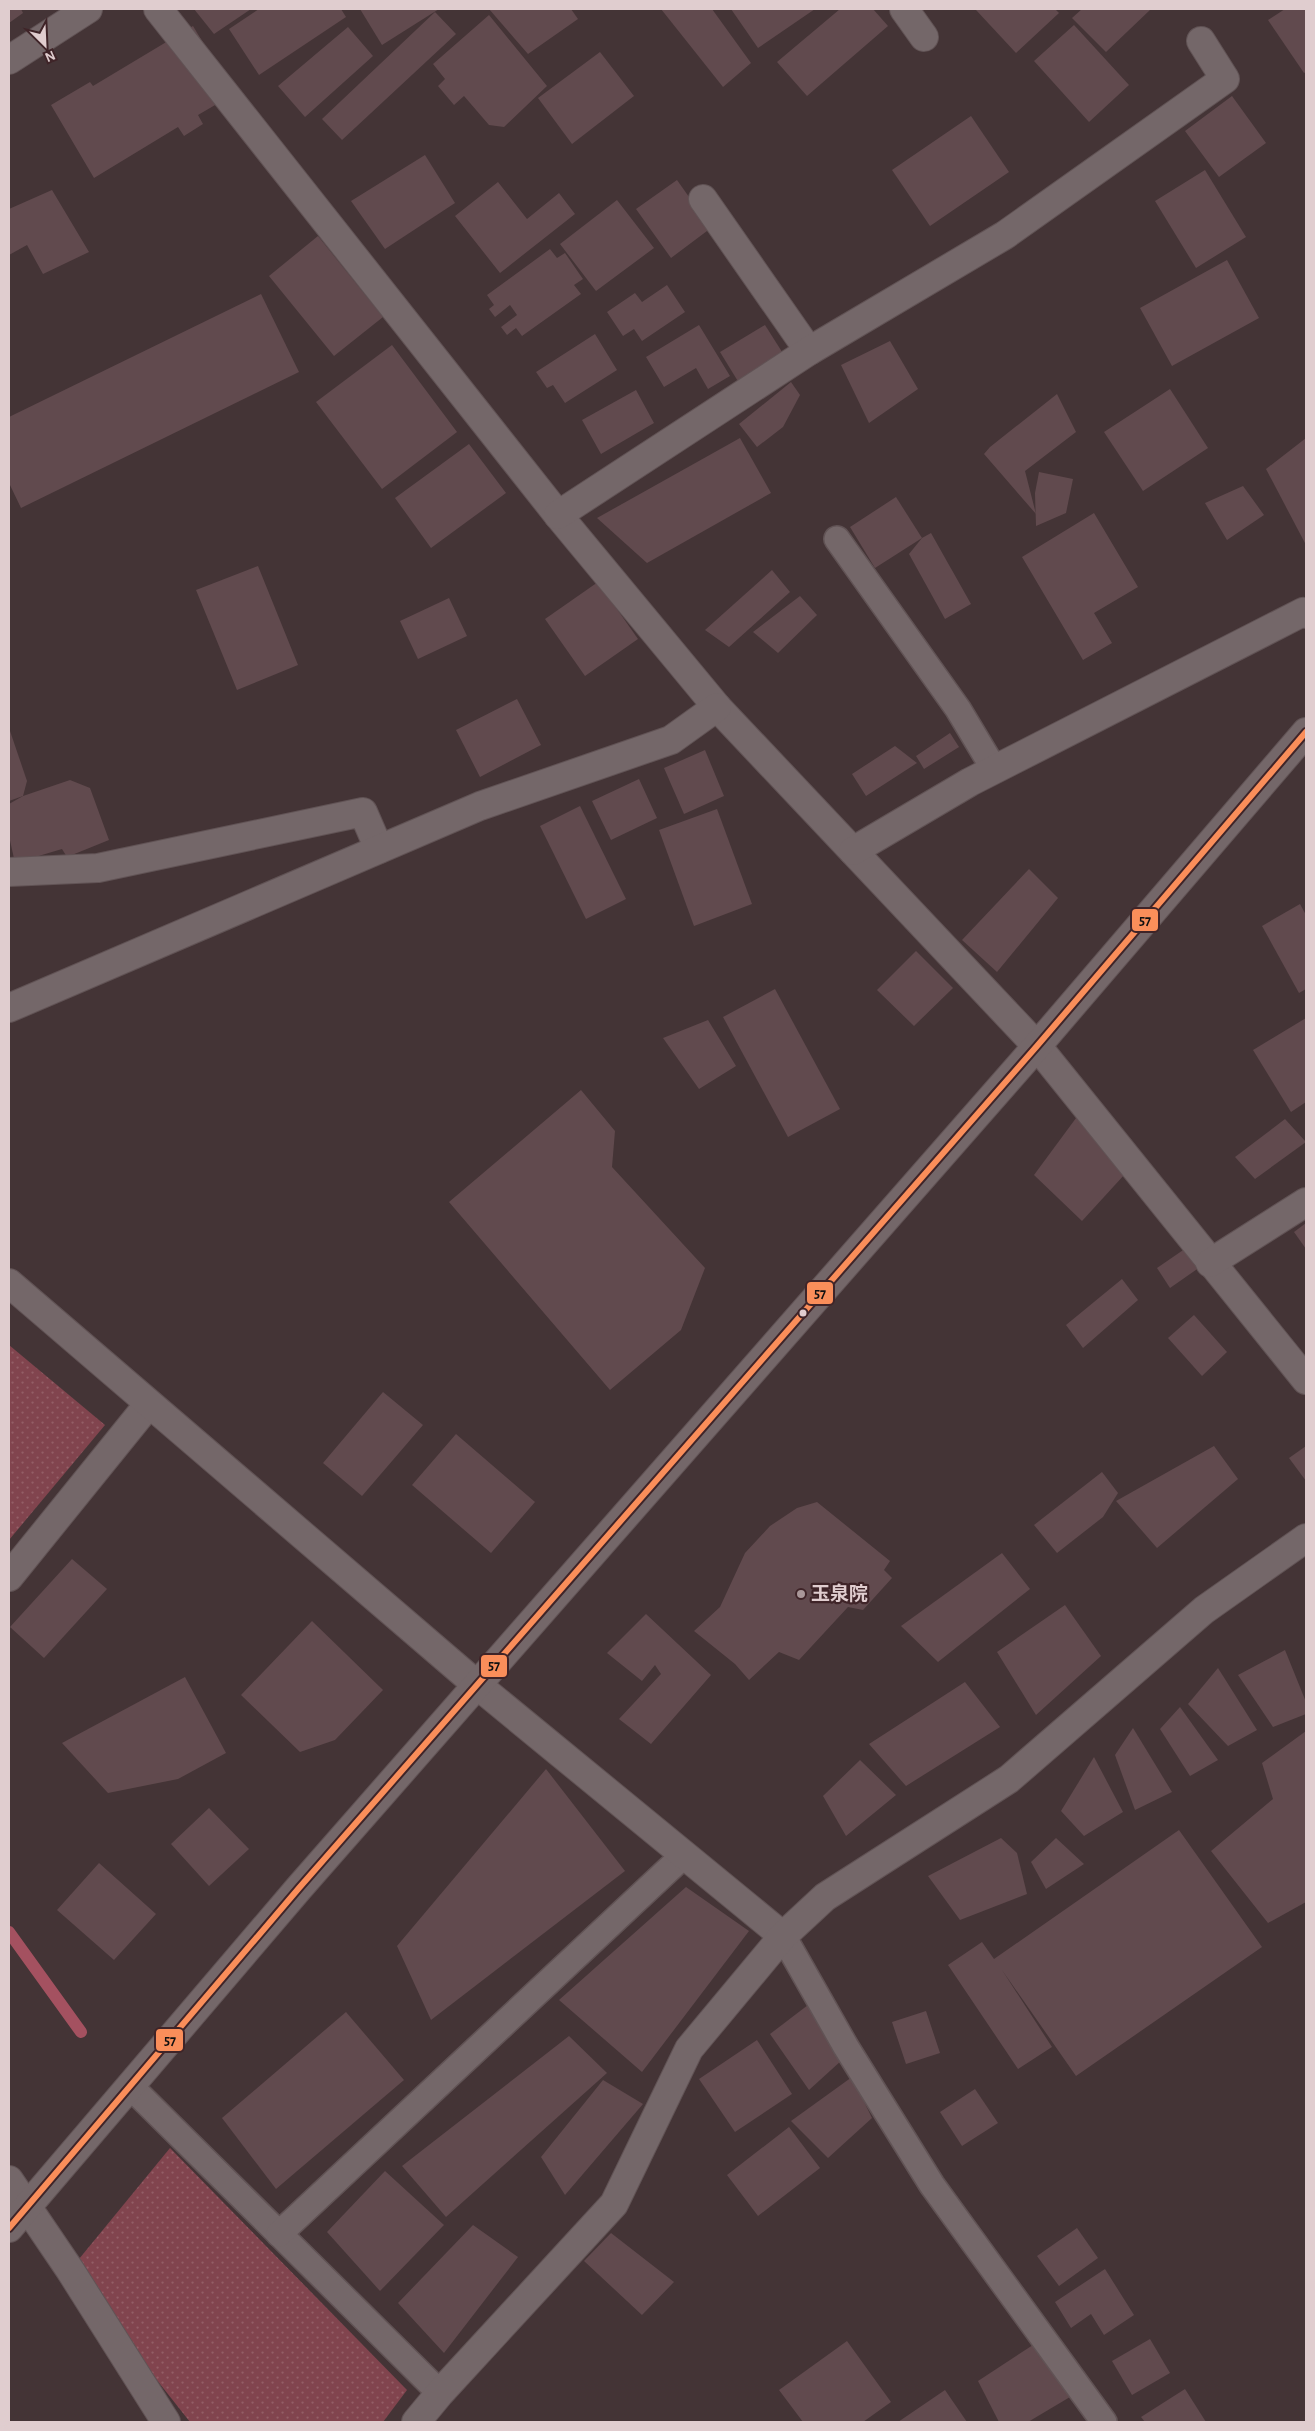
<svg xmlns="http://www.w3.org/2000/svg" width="1315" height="2431" viewBox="0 0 1315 2431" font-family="'Alegreya Sans','Noto Sans JP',sans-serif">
<defs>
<pattern id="park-dots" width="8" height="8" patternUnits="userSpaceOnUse" patternTransform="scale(1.25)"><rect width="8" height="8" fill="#81444e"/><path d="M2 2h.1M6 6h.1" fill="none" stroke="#935e66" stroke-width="1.8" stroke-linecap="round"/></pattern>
</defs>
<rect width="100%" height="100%" fill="#443436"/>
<g fill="url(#park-dots)">
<polygon points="9,1345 105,1425 9,1540"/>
<polygon points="170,2148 407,2390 383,2422 190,2422 70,2270"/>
</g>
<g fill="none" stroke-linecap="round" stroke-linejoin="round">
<polyline stroke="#a45160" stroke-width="12" points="9,1932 81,2032"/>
</g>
<g fill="#614a4e">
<polygon points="9,9 21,9 23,13 9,23"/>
<polygon points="194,9 251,9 214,34"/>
<polygon points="259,9 341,9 346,17 259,75 229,29"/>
<polygon points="360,9 439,9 382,45"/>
<polygon points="489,9 571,9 578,19 528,54"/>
<polygon points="661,9 712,9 751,63 723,87"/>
<polygon points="731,9 815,9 758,48"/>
<polygon points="840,9 873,9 888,26 807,96 777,62"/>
<polygon points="978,9 1055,9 1059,13 1016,53 976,10"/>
<polygon points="1082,9 1151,9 1106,52 1072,18"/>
<polygon points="1285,9 1306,9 1306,72 1304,73 1268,20"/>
<polygon points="435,12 456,34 342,140 322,119"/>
<polygon points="489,15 547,86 504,127 489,125 464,96 454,105 438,86 445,79 433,64"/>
<polygon points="1074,25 1129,85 1089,122 1034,61"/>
<polygon points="193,26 234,94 198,115 203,124 184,136 178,127 94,178 51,105 90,82 93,86"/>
<polygon points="348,27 373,56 305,117 278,86"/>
<polygon points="600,52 634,96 572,144 538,98"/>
<polygon points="1232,96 1266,143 1219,177 1185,131"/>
<polygon points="971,116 1009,172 930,226 892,170"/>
<polygon points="425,155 455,203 385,249 351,201"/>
<polygon points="1205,170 1246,237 1196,268 1155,201"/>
<polygon points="677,180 711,228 671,258 636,209"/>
<polygon points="498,182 527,219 559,193 575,214 500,273 455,216"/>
<polygon points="52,190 89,252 43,274 27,245 9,255 9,209"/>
<polygon points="617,200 654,248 596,291 560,244"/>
<polygon points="318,236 383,317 334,356 269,276"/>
<polygon points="550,249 557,258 565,253 583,279 574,285 581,294 522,336 516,328 507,335 501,327 517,315 510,305 495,317 489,309 494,305 487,295"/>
<polygon points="1227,260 1259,318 1172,366 1140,308"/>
<polygon points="667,285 685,312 642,341 634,329 623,336 607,312 635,293 642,302"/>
<polygon points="261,294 299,372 21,508 9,483 9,417"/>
<polygon points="699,325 730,376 708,389 696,368 664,387 646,357"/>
<polygon points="765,325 784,355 739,383 720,352"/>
<polygon points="595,334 617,370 565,403 553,385 547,388 536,372"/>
<polygon points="890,341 918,389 869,423 841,365"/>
<polygon points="392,345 457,432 382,489 316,402"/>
<polygon points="791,382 800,395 783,427 757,447 739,424"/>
<polygon points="1170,389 1208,448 1143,491 1104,432"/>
<polygon points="636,390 654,423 601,454 582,420"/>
<polygon points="1057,394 1076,432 1025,471 1036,514 984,454 990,447"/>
<polygon points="740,438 771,493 647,563 597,518"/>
<polygon points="1306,438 1306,545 1266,469"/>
<polygon points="469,444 506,493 431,548 395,498"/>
<polygon points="1039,472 1073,479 1066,513 1036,526 1035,493"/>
<polygon points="1243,486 1264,515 1227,540 1205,503"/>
<polygon points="896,497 922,538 875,568 850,527"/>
<polygon points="1094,513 1138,587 1094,613 1112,643 1083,660 1022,557"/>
<polygon points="931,533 971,604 945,619 909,554 922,538"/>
<polygon points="258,566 298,665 237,690 196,590"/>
<polygon points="772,570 790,592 729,647 705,630"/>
<polygon points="598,582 638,639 585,676 545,619"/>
<polygon points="800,596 817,615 778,653 753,632"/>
<polygon points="449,598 467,636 418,659 400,621"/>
<polygon points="517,699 541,745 480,777 456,730"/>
<polygon points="9,728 27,781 23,796 9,801"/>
<polygon points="950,733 959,747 924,769 916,756"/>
<polygon points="895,746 917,763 866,796 852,774"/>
<polygon points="705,750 724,796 684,814 664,768"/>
<polygon points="639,779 657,818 611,840 592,801"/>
<polygon points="70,780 90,788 109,840 67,857 62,849 15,863 9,836 9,804 23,796"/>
<polygon points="580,806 626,899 586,919 540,826"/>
<polygon points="717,809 752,904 694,926 659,830"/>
<polygon points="1029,869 1058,898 997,972 962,940"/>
<polygon points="1300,904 1306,915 1306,989 1299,993 1262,926"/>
<polygon points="916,951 953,988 914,1026 877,990"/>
<polygon points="775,989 840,1109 788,1137 723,1017"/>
<polygon points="1306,1018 1306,1102 1291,1112 1253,1050"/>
<polygon points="708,1020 736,1066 699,1089 663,1038"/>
<polygon points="581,1090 615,1131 612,1167 705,1268 681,1330 610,1390 449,1202"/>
<polygon points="1079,1114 1125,1174 1082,1221 1034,1175"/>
<polygon points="1285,1119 1306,1142 1255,1179 1235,1157"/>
<polygon points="1306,1223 1306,1249 1294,1232"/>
<polygon points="1189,1246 1203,1265 1170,1288 1157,1268"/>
<polygon points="1122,1279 1138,1300 1083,1348 1066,1325"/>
<polygon points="1194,1315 1227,1352 1202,1376 1168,1338"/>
<polygon points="383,1392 423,1425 362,1496 323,1463"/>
<polygon points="456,1434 535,1502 491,1553 412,1485"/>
<polygon points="1214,1446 1238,1479 1157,1548 1116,1501"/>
<polygon points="1306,1446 1306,1481 1289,1458"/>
<polygon points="1102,1472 1118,1493 1103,1517 1057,1553 1034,1525"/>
<polygon points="817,1502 890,1561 884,1570 892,1578 863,1610 848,1607 799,1660 779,1652 749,1680 735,1664 694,1631 720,1607 745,1553 770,1526 797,1508"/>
<polygon points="1002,1553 1030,1589 938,1662 901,1626"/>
<polygon points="72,1559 107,1589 44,1658 10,1627"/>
<polygon points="1065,1605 1101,1656 1036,1715 997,1652"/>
<polygon points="646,1614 711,1675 651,1744 619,1719 661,1674 655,1665 642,1681 607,1653"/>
<polygon points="312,1621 383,1690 335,1740 300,1752 241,1695"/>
<polygon points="1285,1650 1306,1702 1306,1714 1273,1727 1238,1675"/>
<polygon points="1218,1668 1257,1730 1228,1746 1188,1704"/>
<polygon points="185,1677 226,1753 178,1779 108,1793 62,1743"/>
<polygon points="965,1682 1000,1727 906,1786 869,1744"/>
<polygon points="1180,1707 1218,1760 1190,1776 1160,1729"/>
<polygon points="1133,1728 1172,1792 1135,1810 1115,1755"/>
<polygon points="1306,1731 1306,1902 1268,1923 1211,1851 1273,1799 1262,1763"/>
<polygon points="1094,1757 1123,1812 1084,1836 1061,1811"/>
<polygon points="860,1760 896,1795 846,1836 823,1796"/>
<polygon points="546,1769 625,1871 431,2020 397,1946"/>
<polygon points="209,1808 249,1849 209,1886 171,1844"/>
<polygon points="1179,1830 1262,1947 1076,2076 1002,1970 1052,2047 1018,2069 948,1965 982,1942 994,1959"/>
<polygon points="1001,1838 1017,1853 1027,1894 960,1920 928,1876"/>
<polygon points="1056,1838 1084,1864 1046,1889 1031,1862"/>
<polygon points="99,1863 156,1914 114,1960 57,1910"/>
<polygon points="686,1887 749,1931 642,2072 559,2000"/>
<polygon points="808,2005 842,2060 809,2090 770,2034"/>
<polygon points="926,2011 940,2053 906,2064 892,2022"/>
<polygon points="346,2012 404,2080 276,2189 222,2118"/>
<polygon points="569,2036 607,2073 446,2217 402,2166"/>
<polygon points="757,2040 792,2094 735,2132 699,2079"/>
<polygon points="852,2077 872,2118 828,2158 791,2121"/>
<polygon points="603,2080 643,2104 565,2195 541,2157"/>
<polygon points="975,2089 998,2123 962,2146 940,2112"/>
<polygon points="789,2127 820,2168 758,2216 727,2175"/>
<polygon points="385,2171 444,2225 380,2291 327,2232"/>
<polygon points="473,2225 518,2257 444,2353 398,2303"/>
<polygon points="1077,2228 1098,2258 1059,2286 1037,2256"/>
<polygon points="611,2233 674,2282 642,2315 584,2261"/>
<polygon points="1105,2269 1134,2315 1104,2335 1091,2314 1071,2328 1055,2302"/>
<polygon points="1150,2339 1170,2373 1132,2395 1112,2361"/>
<polygon points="847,2341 891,2402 863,2422 803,2422 779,2390"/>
<polygon points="1036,2343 1070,2397 1028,2422 999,2422 978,2381"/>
<polygon points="1185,2389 1206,2422 1145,2422 1141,2417"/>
<polygon points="945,2390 967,2422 898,2422"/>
</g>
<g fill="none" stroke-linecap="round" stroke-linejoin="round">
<g stroke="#615355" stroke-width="28">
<g id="service">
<polyline points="837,539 958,709 994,769"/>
<polyline points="783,1936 846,2047 932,2185 1104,2422"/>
<polyline points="130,2086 440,2393"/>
<polyline points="279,2234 683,1856"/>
</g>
</g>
<g stroke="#615355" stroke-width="30">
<g id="minor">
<polyline points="158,9 558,515 717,707 1037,1046 1306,1380"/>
<polyline points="904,9 924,37"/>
<polyline points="9,60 88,9"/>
<polyline points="703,199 809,351"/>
<polyline points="558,515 809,351 1005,235 1225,79 1201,41"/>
<polyline points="853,851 970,782 1303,612 1306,614"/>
<polyline points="9,872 98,868 363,812 379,849"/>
<polyline points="9,1008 480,806 671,740 717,707"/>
<polyline points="1210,1263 1306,1202"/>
<polyline points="9,1577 148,1405"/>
<polyline points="476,1684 783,1936"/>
<polyline points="9,2180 70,2270 166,2422"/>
<polyline points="416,2422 440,2393 614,2204 689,2049 783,1936 825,1897 1009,1779 1204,1610 1306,1538"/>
</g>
</g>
<g stroke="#615355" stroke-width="30">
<g id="tertiary">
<polyline points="9,1283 476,1684"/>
<polyline points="9,2228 299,1888 1037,1046 1306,732"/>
</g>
</g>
<use href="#service" stroke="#746769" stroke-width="25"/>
<use href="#minor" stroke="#746769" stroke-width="28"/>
<use href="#tertiary" stroke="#746769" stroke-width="28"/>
<g stroke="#3f2428" stroke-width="10">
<polyline id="bus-1" points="9,2228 299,1888 1037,1046 1306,732"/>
</g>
<use href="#bus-1" stroke="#fa8e5a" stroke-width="6"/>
</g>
<circle fill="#e0cdcf" stroke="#3f2428" stroke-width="2" cx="803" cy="1313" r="4.5"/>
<circle fill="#a99799" stroke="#3f2428" stroke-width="2" cx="801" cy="1594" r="5"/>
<g text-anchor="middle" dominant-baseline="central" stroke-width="4.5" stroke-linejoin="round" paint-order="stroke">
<g font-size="19" font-weight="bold" fill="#e0cdcf" stroke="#3f2428" text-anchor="start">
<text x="811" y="1594">玉泉院</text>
</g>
</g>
<g stroke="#3f2428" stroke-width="2">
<rect x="1131" y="908" width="28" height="24" rx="5" fill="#fa8e5a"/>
<rect x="806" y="1281" width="28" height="24" rx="5" fill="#fa8e5a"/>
<rect x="480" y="1654" width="28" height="24" rx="5" fill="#fa8e5a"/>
<rect x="155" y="2028" width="29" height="24" rx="5" fill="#fa8e5a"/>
</g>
<g font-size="14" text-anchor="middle" font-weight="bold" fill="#111">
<text x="1145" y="925">57</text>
<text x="820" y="1298">57</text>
<text x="494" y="1670">57</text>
<text x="170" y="2045">57</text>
</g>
<rect width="1315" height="2431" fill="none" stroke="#e0cdcf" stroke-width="20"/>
<g transform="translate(45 45) rotate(156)" stroke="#3f2428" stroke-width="4" paint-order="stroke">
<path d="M0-4L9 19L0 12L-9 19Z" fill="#e0cdcf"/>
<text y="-8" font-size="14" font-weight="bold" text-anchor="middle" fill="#e0cdcf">N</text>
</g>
</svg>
